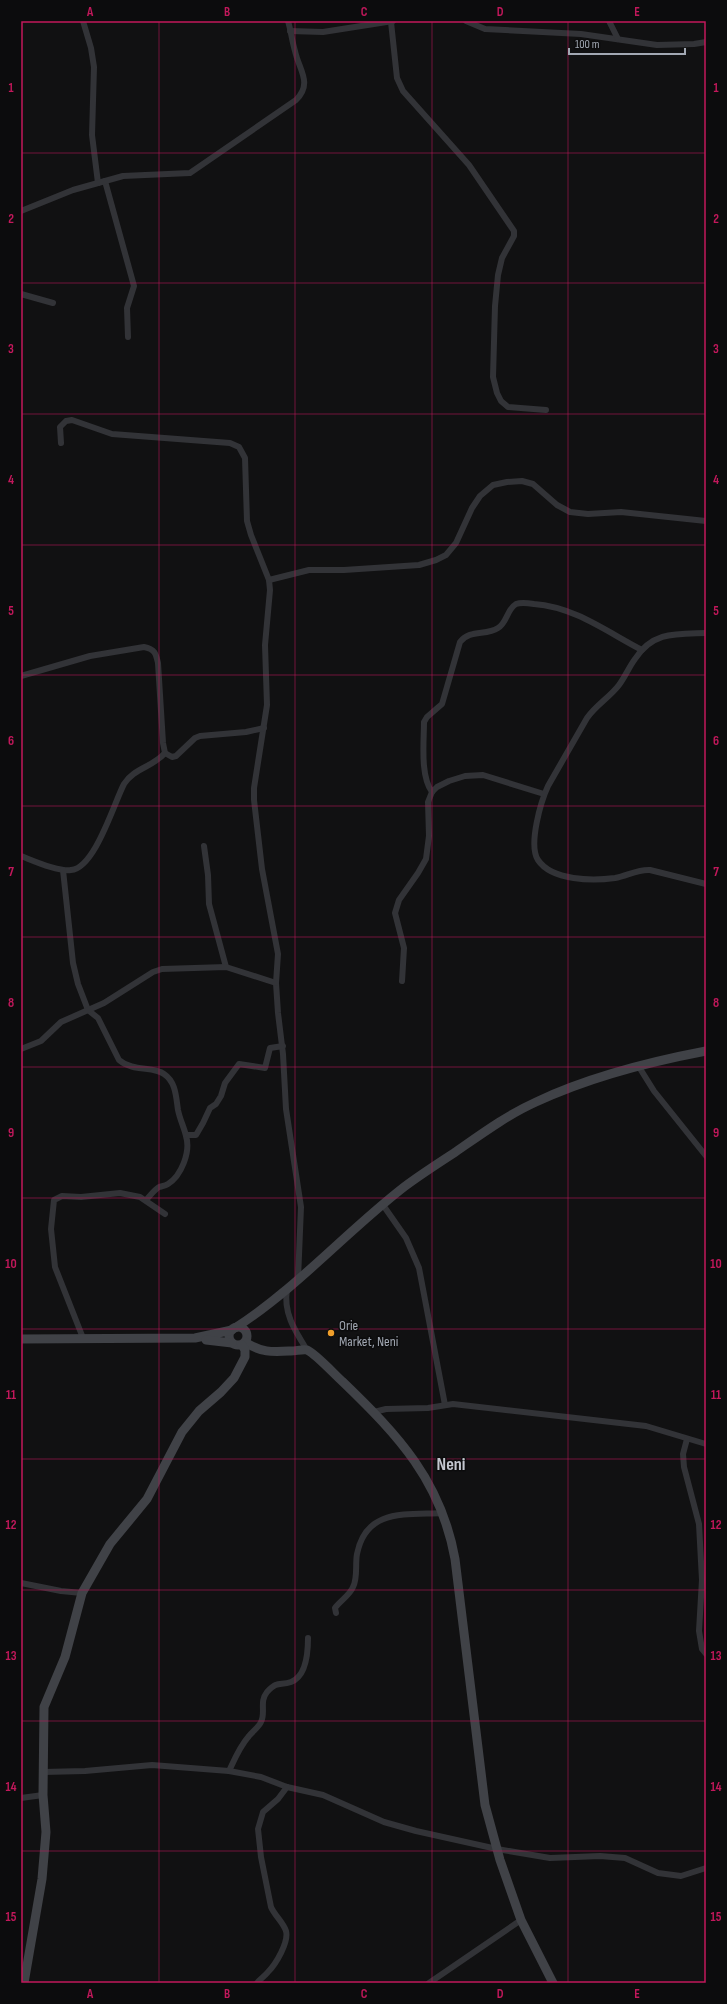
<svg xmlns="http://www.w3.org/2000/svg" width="727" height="2004" viewBox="0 0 727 2004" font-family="'Sofia Sans Condensed',sans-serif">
<rect width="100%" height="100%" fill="#111112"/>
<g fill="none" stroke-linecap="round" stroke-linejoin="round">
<g stroke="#323337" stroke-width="6">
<polyline points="83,21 91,48 94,67 92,135 98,183"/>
<polyline points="466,21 485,29 581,34 657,45 694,44 706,42"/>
<polyline points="609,21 618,39"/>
<polyline points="391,22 397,78 403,91 469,165 514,231 514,236 502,258 498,275 495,306 493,377 497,393 501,401 508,407 546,410"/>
<polyline points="290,31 323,32 393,21"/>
<polyline points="105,181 134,286 127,308 128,337"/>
<path d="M21,211l52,-21 50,-14 67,-3 106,-73c17,-17 3,-30 -1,-49 -3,-10 -4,-20 -7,-30"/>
<polyline points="21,294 53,303"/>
<polyline points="61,443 60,427 66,421 72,420 112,434 230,443 239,447 245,458 247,521 251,535 269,580 270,590 265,645 267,705 254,788 254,800 262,869 278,954 276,983 278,1013 283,1054 286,1109 301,1207 298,1279"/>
<polyline points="269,580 309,570 344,570 419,565 436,560 446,555 456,543 472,508 480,496 493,485 507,482 522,481 533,484 557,505 570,512 588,514 621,512 706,521"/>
<path d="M706,633c-29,1 -53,-2 -71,26 -6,8 -10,18 -16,26 -9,12 -23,20 -32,33l-39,68c-7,15 -20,59 -10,74 14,21 55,21 77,18 12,-2 23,-9 35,-8l56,14"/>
<path d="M21,676l69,-20 54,-9c11,2 12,7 14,16l5,80 2,10 7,4 4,-1 19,-18 5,-2 46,-4 18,-4"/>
<path d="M432,792c-12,-16 -8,-51 -8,-70l3,-5 15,-13 18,-62c10,-13 26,-6 38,-14 9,-5 9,-19 18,-24 5,-2 12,-1 18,0 41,3 73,28 108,46"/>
<polyline points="204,846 208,875 209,904 226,967"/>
<path d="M21,856c13,5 37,16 50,14 24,-2 43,-67 53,-86 10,-16 29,-17 41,-31"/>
<path d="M63,870l10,93 5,21 10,26 10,8 21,42c14,12 34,6 45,14 12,8 12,23 14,36 2,10 6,17 8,26 5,16 -5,40 -18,48 -3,2 -6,2 -9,3 -5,3 -9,9 -13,13"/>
<polyline points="402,981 404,948 395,913 399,900 418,873 426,859 429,836 428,802 432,792 437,787 449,781 465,776 483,775 544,794"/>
<polyline points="21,1049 41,1041 61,1022 104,1003 153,972 162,969 226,967 276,983"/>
<polyline points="639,1067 654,1091 706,1156"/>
<polyline points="186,1135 196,1135 203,1123 210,1108 216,1104 221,1096 225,1083 239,1064 265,1068 270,1048 283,1046"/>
<polyline points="383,1205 406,1238 419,1268 445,1405"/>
<path d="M287,1289c-4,24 8,42 20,61"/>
<polyline points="83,1338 55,1267 51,1229 54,1200 62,1196 81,1197 120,1193 140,1197 165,1214"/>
<polyline points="374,1412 386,1409 428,1408 453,1404 646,1426 706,1444"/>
<polyline points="687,1439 683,1454 684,1467 699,1524 702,1580 699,1631 702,1649 706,1654"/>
<polyline points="21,1583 61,1591 82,1593"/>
<path d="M336,1613l-1,-5c5,-7 15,-13 18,-21 5,-9 2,-23 4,-33 9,-46 49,-39 86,-41"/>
<path d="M229,1771c6,-13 11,-25 20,-35 4,-5 10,-9 12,-14 5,-10 -2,-20 6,-30 11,-12 13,-6 24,-10 16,-6 17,-31 17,-44"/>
<polyline points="43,1772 85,1771 152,1765 229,1771 261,1777 287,1787 323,1795 384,1822 416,1831 497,1849 550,1858 600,1856 625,1858 658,1873 681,1876 706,1868"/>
<polyline points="21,1798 43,1795"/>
<path d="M257,1983c3,-4 8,-7 11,-11 8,-8 21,-30 18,-41 -3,-9 -11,-15 -15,-24l-10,-50 -3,-28 5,-17 15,-13 9,-12"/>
<polyline points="429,1983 521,1920"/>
</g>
<g stroke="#404247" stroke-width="9">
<circle cx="238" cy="1336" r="9"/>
<path d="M235,1328c62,-40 111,-96 169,-141 16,-12 33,-23 50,-34 26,-18 53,-38 82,-51 53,-25 112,-40 170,-51"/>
<polyline points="21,1339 195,1338 232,1330"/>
<polyline points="206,1340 232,1343"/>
<path d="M245,1342c17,11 27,10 46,9 5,0 12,-2 16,-1 8,3 29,26 36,32 56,54 98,99 112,177l30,246 15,55 21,60 32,63"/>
<polyline points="24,1983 42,1879 46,1832 43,1795 44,1707 65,1657 82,1593 110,1544 147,1499 182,1432 199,1411 221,1392 234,1378 245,1357 245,1350 242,1345"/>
</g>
</g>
<path fill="none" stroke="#c2185b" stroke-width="1" stroke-opacity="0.55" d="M159,21v1962M295,21v1962M432,21v1962M568,21v1962M21,153h685M21,283h685M21,414h685M21,545h685M21,675h685M21,806h685M21,937h685M21,1067h685M21,1198h685M21,1329h685M21,1459h685M21,1590h685M21,1721h685M21,1851h685"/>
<circle fill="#f09f2b" stroke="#0c0c0d" stroke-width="1.5" cx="331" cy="1333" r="4"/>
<g text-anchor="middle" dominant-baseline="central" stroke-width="3" stroke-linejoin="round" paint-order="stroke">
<g font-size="14" fill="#a2a8b3" stroke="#0c0c0d" text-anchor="start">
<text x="339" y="1325">Orie<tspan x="339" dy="16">Market, Neni</tspan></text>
</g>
<g font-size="18" font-weight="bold" fill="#c3c7cf" stroke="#0c0c0d">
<text x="451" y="1464">Neni</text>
</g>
</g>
<rect width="727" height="2004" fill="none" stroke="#0c0c0d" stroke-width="44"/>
<path d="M569 48v6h116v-6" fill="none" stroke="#a2a8b3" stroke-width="2"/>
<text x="575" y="48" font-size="12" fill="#a2a8b3" stroke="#0c0c0d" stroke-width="3" paint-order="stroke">100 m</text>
<rect x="22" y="22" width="683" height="1960" fill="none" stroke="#c2185b" stroke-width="1.5"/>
<g font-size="13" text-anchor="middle" font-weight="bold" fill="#c2185b">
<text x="90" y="16">A</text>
<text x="227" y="16">B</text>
<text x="364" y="16">C</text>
<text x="500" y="16">D</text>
<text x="637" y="16">E</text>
<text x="11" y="92">1</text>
<text x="716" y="92">1</text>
<text x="11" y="223">2</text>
<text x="716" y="223">2</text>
<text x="11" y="353">3</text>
<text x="716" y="353">3</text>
<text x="11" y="484">4</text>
<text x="716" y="484">4</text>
<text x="11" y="615">5</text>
<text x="716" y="615">5</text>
<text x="11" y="745">6</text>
<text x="716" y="745">6</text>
<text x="11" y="876">7</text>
<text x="716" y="876">7</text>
<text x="11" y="1007">8</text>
<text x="716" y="1007">8</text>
<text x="11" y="1137">9</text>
<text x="716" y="1137">9</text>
<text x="11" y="1268">10</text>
<text x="716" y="1268">10</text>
<text x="11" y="1399">11</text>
<text x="716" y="1399">11</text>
<text x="11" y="1529">12</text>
<text x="716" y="1529">12</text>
<text x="11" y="1660">13</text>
<text x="716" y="1660">13</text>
<text x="11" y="1791">14</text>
<text x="716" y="1791">14</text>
<text x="11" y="1921">15</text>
<text x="716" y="1921">15</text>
<text x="90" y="1998">A</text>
<text x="227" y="1998">B</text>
<text x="364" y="1998">C</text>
<text x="500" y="1998">D</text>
<text x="637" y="1998">E</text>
</g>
</svg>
